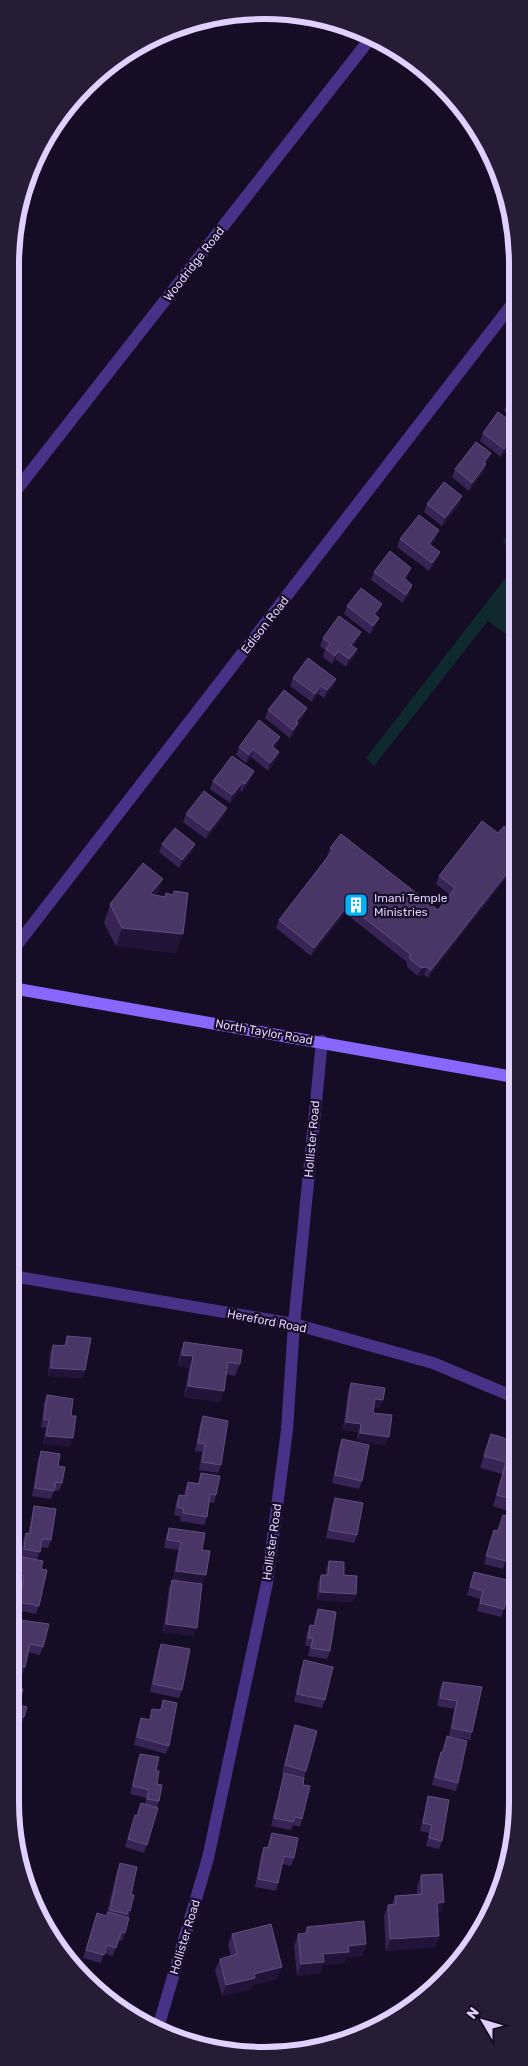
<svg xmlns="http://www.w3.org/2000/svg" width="528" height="2066" viewBox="0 0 528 2066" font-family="Rubik,sans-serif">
<rect width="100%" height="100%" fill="#150c25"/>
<g fill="#0f2a2f">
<polygon points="515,526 515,559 503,541"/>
<polygon points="514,567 515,641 488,621 374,766 366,758"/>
</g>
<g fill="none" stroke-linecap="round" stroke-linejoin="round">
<g stroke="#463388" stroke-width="12">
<polyline points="14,493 373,35"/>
<polyline points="13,950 516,299"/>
<polyline points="12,1276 294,1324 433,1363 514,1397"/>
<polyline points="496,1896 513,1827"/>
<polyline points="157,2031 208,1858 267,1583 287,1430 294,1324 322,1041"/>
</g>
<polyline stroke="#8867ff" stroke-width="12" points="12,988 514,1077"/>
</g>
<g fill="#372454">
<polygon points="516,390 516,419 504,411 507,403"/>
<polygon points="516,425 501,457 480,441 483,433"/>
<polygon points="491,453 488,461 486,464 484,472 469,491 452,477 455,469"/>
<polygon points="427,504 460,504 442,526 424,512"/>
<polygon points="439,530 436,538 431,545 440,552 437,560 429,571 397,547 400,539"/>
<polygon points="374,572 408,576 406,580 412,585 410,593 403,603 371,580"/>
<polygon points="347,606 379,612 376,616 376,626 370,634 344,614"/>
<polygon points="361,632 358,640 353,646 357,649 354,657 346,667 335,659 332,664 323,657 325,650 320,646 323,638"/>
<polygon points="293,678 336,679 333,687 324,698 318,694 312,702 290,686"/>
<polygon points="268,710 304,716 298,724 295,731 290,738 265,718"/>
<polygon points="277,745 274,748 279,752 276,760 268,771 251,757 246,763 236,755 239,747"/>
<polygon points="251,779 242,792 240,790 230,803 210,789 213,781"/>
<polygon points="227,808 224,816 206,839 183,822 186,814"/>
<polygon points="498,833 428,978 424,975 418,976 407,967 407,962 345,913 311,956 276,928 279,920 328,857 327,856 330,848 438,910 450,895 436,884 439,876"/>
<polygon points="162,844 195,844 192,852 179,868 159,852"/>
<polygon points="173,895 176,953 116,946 104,923 110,904 157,896 164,897"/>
<polygon points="67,1336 85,1370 82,1378 48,1376 50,1353 53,1345 64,1345"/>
<polygon points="184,1342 240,1364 235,1376 226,1374 220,1402 184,1397 189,1368 178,1366 180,1353"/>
<polygon points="351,1383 380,1408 374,1407 373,1413 386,1445 357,1441 358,1432 343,1430 348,1391"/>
<polygon points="47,1395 70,1446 43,1444 46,1428 41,1427 44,1403"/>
<polygon points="203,1416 221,1465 218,1473 199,1470 202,1452 195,1451 200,1424"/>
<polygon points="491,1434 514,1441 514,1513 493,1506 502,1474 480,1468"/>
<polygon points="342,1439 362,1481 359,1489 332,1483 339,1447"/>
<polygon points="41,1451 58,1466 62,1483 59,1491 54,1490 51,1499 32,1496 38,1459"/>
<polygon points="201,1473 216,1495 214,1503 209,1502 207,1517 204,1525 180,1521 181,1517 174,1515 176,1503 179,1495 184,1496 185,1490 188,1482 198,1483"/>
<polygon points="335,1498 357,1535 354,1543 326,1538 332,1506"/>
<polygon points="34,1506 51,1540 48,1548 41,1547 37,1560 21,1557 23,1541 26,1533 28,1534 32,1514"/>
<polygon points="503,1515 514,1518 514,1554 513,1557 507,1555 503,1569 484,1564 494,1530 497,1531"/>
<polygon points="169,1528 202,1550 203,1583 173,1579 178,1550 164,1548 166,1536"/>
<polygon points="22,1557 41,1569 39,1606 36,1614 16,1610 21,1584 15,1583 19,1565"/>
<polygon points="329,1561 344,1575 356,1594 353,1602 317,1600 318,1583 321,1575 326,1575 326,1569"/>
<polygon points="474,1572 504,1609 501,1617 477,1611 480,1599 467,1595"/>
<polygon points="172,1580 194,1636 163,1632 169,1588"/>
<polygon points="318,1609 330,1651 327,1659 308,1656 310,1646 305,1646 307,1633 310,1625 313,1626 315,1617"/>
<polygon points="13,1619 43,1647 40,1655 28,1652 25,1667 22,1675 10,1672 11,1624"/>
<polygon points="161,1644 182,1690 179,1698 150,1692 158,1652"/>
<polygon points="304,1660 325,1700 322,1708 294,1702 301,1668"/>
<polygon points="10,1672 16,1687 19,1705 24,1717 21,1725 14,1723 12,1727 10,1726"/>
<polygon points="443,1682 482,1687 472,1732 470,1740 449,1736 454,1709 437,1706 440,1690"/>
<polygon points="163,1700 169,1746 166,1754 134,1745 138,1726 141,1718 149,1720 152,1709 160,1710"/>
<polygon points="295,1725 306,1771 304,1778 303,1785 302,1819 300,1827 293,1825 291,1830 271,1826 282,1781 284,1774 282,1773 292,1733"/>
<polygon points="447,1736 458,1783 456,1791 432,1785 438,1760 441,1752 442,1752"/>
<polygon points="140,1754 156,1771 159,1801 144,1853 125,1847 135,1815 137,1815 141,1803 145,1804 146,1798 130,1794 137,1762"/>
<polygon points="428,1796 442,1841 439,1849 426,1846 429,1833 420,1831 426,1804"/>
<polygon points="272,1833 294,1858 291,1866 282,1864 278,1883 276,1891 255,1887 261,1855 264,1847 267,1848"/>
<polygon points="120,1863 131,1895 130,1911 122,1941 118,1940 113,1956 104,1953 101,1963 83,1958 97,1913 106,1916 117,1871"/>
<polygon points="421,1875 444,1902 440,1913 437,1913 439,1936 435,1947 386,1951 384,1916 388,1905 392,1905 395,1896 417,1894 417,1887"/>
<polygon points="307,1927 366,1944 362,1956 347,1957 344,1963 323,1965 320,1973 297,1976 294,1946 298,1934 304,1934"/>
<polygon points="232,1934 282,1967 277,1979 252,1985 251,1989 222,1996 215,1970 220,1959 231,1956 228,1945"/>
</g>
<g fill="#221339">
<polygon points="516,434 516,438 501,457 504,449"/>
<polygon points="491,453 488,461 481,470 484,462"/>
<polygon points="486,464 484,472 469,491 472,483"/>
<polygon points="462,496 460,504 442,526 445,518"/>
<polygon points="439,530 436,538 426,552 429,544"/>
<polygon points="440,552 437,560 429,571 432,563"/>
<polygon points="411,568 408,576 401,586 404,578"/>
<polygon points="412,585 410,593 403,603 406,595"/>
<polygon points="382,604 379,612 371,622 374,614"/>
<polygon points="379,618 376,626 370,634 373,626"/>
<polygon points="361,632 358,640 348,653 351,645"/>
<polygon points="357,649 354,657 346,667 349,659"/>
<polygon points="338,651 335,659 332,664 335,656"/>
<polygon points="336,679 333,687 324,698 327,690"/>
<polygon points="321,686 318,694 312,702 315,694"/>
<polygon points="307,708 304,716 298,724 295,731 290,738 296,722"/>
<polygon points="280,737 277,745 269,754 272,746"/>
<polygon points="253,749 251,757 246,763 249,755"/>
<polygon points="279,752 276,760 268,771 270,763"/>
<polygon points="254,771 251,779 242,792 245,784"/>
<polygon points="243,782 240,790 230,803 232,795"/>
<polygon points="227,808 224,816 206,839 209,831"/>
<polygon points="195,844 192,852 179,868 182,860"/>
<polygon points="515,863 515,867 428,978 431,970"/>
<polygon points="163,879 156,898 150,894"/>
<polygon points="348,905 345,913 311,956 314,948"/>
<polygon points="122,928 183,934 176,953 116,946"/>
<polygon points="427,967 424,975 418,976 421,968"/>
<polygon points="182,1355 193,1356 189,1368 178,1366"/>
<polygon points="51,1368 85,1370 82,1378 48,1376"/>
<polygon points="188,1386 224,1391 220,1402 184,1397"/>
<polygon points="375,1399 383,1400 380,1408 372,1407"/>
<polygon points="346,1422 361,1424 358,1432 343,1430"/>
<polygon points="360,1433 389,1437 386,1445 357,1441"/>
<polygon points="46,1436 73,1438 70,1446 43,1444"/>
<polygon points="176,1571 206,1575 203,1583 173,1579"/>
<polygon points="320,1592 356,1594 353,1602 317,1600"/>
<polygon points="166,1624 197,1628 194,1636 163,1632"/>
<polygon points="444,1902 440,1913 433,1914 437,1903"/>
<polygon points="439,1936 435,1947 386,1951 390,1939"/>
<polygon points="366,1944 362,1956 347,1957 344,1963 323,1965 320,1973 297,1976 301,1964 323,1954 348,1946"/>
<polygon points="282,1967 277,1979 252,1985 251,1989 222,1996 226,1985 254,1974"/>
</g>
<g fill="#493666" stroke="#604e7e">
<polygon points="516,390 516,409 507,403"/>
<polygon points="498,412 516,425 516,434 504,449 483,433"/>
<polygon points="476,442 491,453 484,462 486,464 472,483 455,469"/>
<polygon points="444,482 462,496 445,518 427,504"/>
<polygon points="419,515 439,530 429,544 440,552 432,563 400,539"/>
<polygon points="390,551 411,568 404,578 412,585 406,595 374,572"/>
<polygon points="361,588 382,604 374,614 379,618 373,626 347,606"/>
<polygon points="339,616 361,632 351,645 357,649 349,659 338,651 335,656 326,649 330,644 323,638"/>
<polygon points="308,658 336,679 327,690 321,686 315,694 293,678"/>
<polygon points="284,690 307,708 296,722 298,723 293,730 268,710"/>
<polygon points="259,720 280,737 272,746 279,752 270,763 253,749 249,755 239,747"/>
<polygon points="232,756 254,771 245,784 243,782 232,795 213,781"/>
<polygon points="204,791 227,808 209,831 186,814"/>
<polygon points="482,821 498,833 504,826 515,834 515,863 431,970 427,967 421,968 410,959 410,954 348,905 314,948 279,920 333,850 330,848 341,834 438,910 455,888 439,876"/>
<polygon points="175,828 195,844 182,860 162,844"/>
<polygon points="143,863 163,879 150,894 165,897 166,893 173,895 174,891 188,893 183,934 122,928 110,904"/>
<polygon points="67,1336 91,1338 85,1370 51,1368 53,1345 66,1346"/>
<polygon points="184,1342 242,1350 240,1364 228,1362 224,1391 188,1386 193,1356 182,1355"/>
<polygon points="351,1383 385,1388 383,1400 375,1399 373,1413 392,1415 389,1437 360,1433 361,1424 346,1422"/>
<polygon points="47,1395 73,1399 71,1416 76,1416 73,1438 46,1436 49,1420 44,1419"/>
<polygon points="203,1416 228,1421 221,1465 202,1462 205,1444 198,1443"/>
<polygon points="491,1434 514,1441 514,1500 497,1495 506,1462 484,1456"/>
<polygon points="342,1439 369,1445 362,1481 335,1475"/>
<polygon points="41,1451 60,1454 58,1466 65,1467 62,1483 56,1482 54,1491 35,1488"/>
<polygon points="201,1473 220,1476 216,1495 210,1494 207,1517 183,1513 184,1509 177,1507 179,1495 186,1496 188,1482 199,1484"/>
<polygon points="335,1498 363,1503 357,1535 329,1530"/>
<polygon points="34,1506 56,1509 51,1540 42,1539 40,1552 24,1549 26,1533 30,1534"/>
<polygon points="503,1515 514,1518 514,1548 510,1547 506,1561 486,1556 494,1530 498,1531"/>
<polygon points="169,1528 205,1533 202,1550 210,1551 206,1575 176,1571 181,1542 167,1540"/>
<polygon points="22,1557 43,1561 41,1569 47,1570 39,1606 19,1602 24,1576 18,1575"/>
<polygon points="329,1561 344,1562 344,1575 357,1576 356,1594 320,1592 321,1575 328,1575"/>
<polygon points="474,1572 511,1581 504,1609 480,1603 483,1591 470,1587"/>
<polygon points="172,1580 202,1584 197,1628 166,1624"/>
<polygon points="318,1609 336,1612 330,1651 311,1648 313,1638 308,1638 310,1625 315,1626"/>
<polygon points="13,1619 49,1624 43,1647 30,1644 25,1667 10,1663 11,1627"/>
<polygon points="161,1644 190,1649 182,1690 153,1684"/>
<polygon points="304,1660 333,1667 325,1700 297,1694"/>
<polygon points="10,1672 19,1675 16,1687 23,1689 19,1705 27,1707 24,1717 16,1715 15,1719 10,1717"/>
<polygon points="443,1682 482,1687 472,1732 452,1728 457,1701 440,1698"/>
<polygon points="163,1700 177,1703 169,1746 137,1737 141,1718 150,1720 152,1709 161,1710"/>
<polygon points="295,1725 317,1731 306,1771 285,1765"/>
<polygon points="447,1736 467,1741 458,1783 435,1777 441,1752 443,1752"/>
<polygon points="140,1754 159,1757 156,1771 159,1771 157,1784 162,1785 159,1801 147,1799 149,1790 133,1786"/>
<polygon points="284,1773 304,1778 303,1785 310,1786 302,1819 295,1817 293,1822 274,1818"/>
<polygon points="428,1796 449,1800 442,1841 429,1838 432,1825 423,1823"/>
<polygon points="141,1803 158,1808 147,1845 128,1839 135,1815 137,1816"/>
<polygon points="272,1833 298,1838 294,1858 284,1856 278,1883 258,1879 264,1847 268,1848"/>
<polygon points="120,1863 137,1867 131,1895 134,1895 130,1911 128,1910 127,1914 110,1910"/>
<polygon points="442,1874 444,1902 437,1903 439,1936 390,1939 388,1905 396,1904 395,1896 422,1894 421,1875"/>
<polygon points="108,1912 129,1918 125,1933 121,1932 116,1948 107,1945 104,1955 86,1950 97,1913 106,1916"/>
<polygon points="364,1921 366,1944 348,1946 349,1952 323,1954 324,1962 301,1964 298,1934 307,1933 307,1927"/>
<polygon points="271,1924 282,1967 254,1974 255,1978 226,1985 220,1959 237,1954 232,1934"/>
</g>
<defs>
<g id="building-square" transform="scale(1.25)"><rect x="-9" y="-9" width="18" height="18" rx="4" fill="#00b2fb" stroke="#150c25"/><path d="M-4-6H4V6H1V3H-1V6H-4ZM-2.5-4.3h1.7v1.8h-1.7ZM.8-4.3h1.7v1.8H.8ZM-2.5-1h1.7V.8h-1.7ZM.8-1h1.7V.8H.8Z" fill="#fff"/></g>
</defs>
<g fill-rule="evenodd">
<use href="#building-square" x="356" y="905"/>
</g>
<g text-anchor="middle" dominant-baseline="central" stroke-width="4.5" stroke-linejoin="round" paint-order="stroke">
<g font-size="12" fill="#ded0ff" stroke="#150c25">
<text transform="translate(194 264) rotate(-52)">Woodridge Road</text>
<text transform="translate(265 625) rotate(-52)">Edison Road</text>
<text transform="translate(264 1032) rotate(10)">North Taylor Road</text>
<text transform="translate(312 1139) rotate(-85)">Hollister Road</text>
<text transform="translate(267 1321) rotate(11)">Hereford Road</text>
<text transform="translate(272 1542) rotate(-82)">Hollister Road</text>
<text transform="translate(185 1937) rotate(-73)">Hollister Road</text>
</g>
<g font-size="12" fill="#ded0ff" stroke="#150c25" text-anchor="start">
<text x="374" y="898">Imani Temple<tspan x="374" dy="14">Ministries</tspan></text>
</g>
</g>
<path d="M0 0H528V2066H0ZM264 19H264A245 245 0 0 1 509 264V1802A245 245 0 0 1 264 2047H264A245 245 0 0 1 19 1802V264A245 245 0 0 1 264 19Z" fill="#251c36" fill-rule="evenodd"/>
<path fill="none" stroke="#ded0ff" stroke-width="6" d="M264 19H264A245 245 0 0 1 509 264V1802A245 245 0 0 1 264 2047H264A245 245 0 0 1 19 1802V264A245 245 0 0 1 264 19Z"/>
<g transform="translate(483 2021) rotate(308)" stroke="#150c25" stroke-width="4" paint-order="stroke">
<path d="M0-4L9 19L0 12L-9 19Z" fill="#ded0ff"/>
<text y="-8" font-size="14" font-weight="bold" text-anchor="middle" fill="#ded0ff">N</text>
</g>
</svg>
